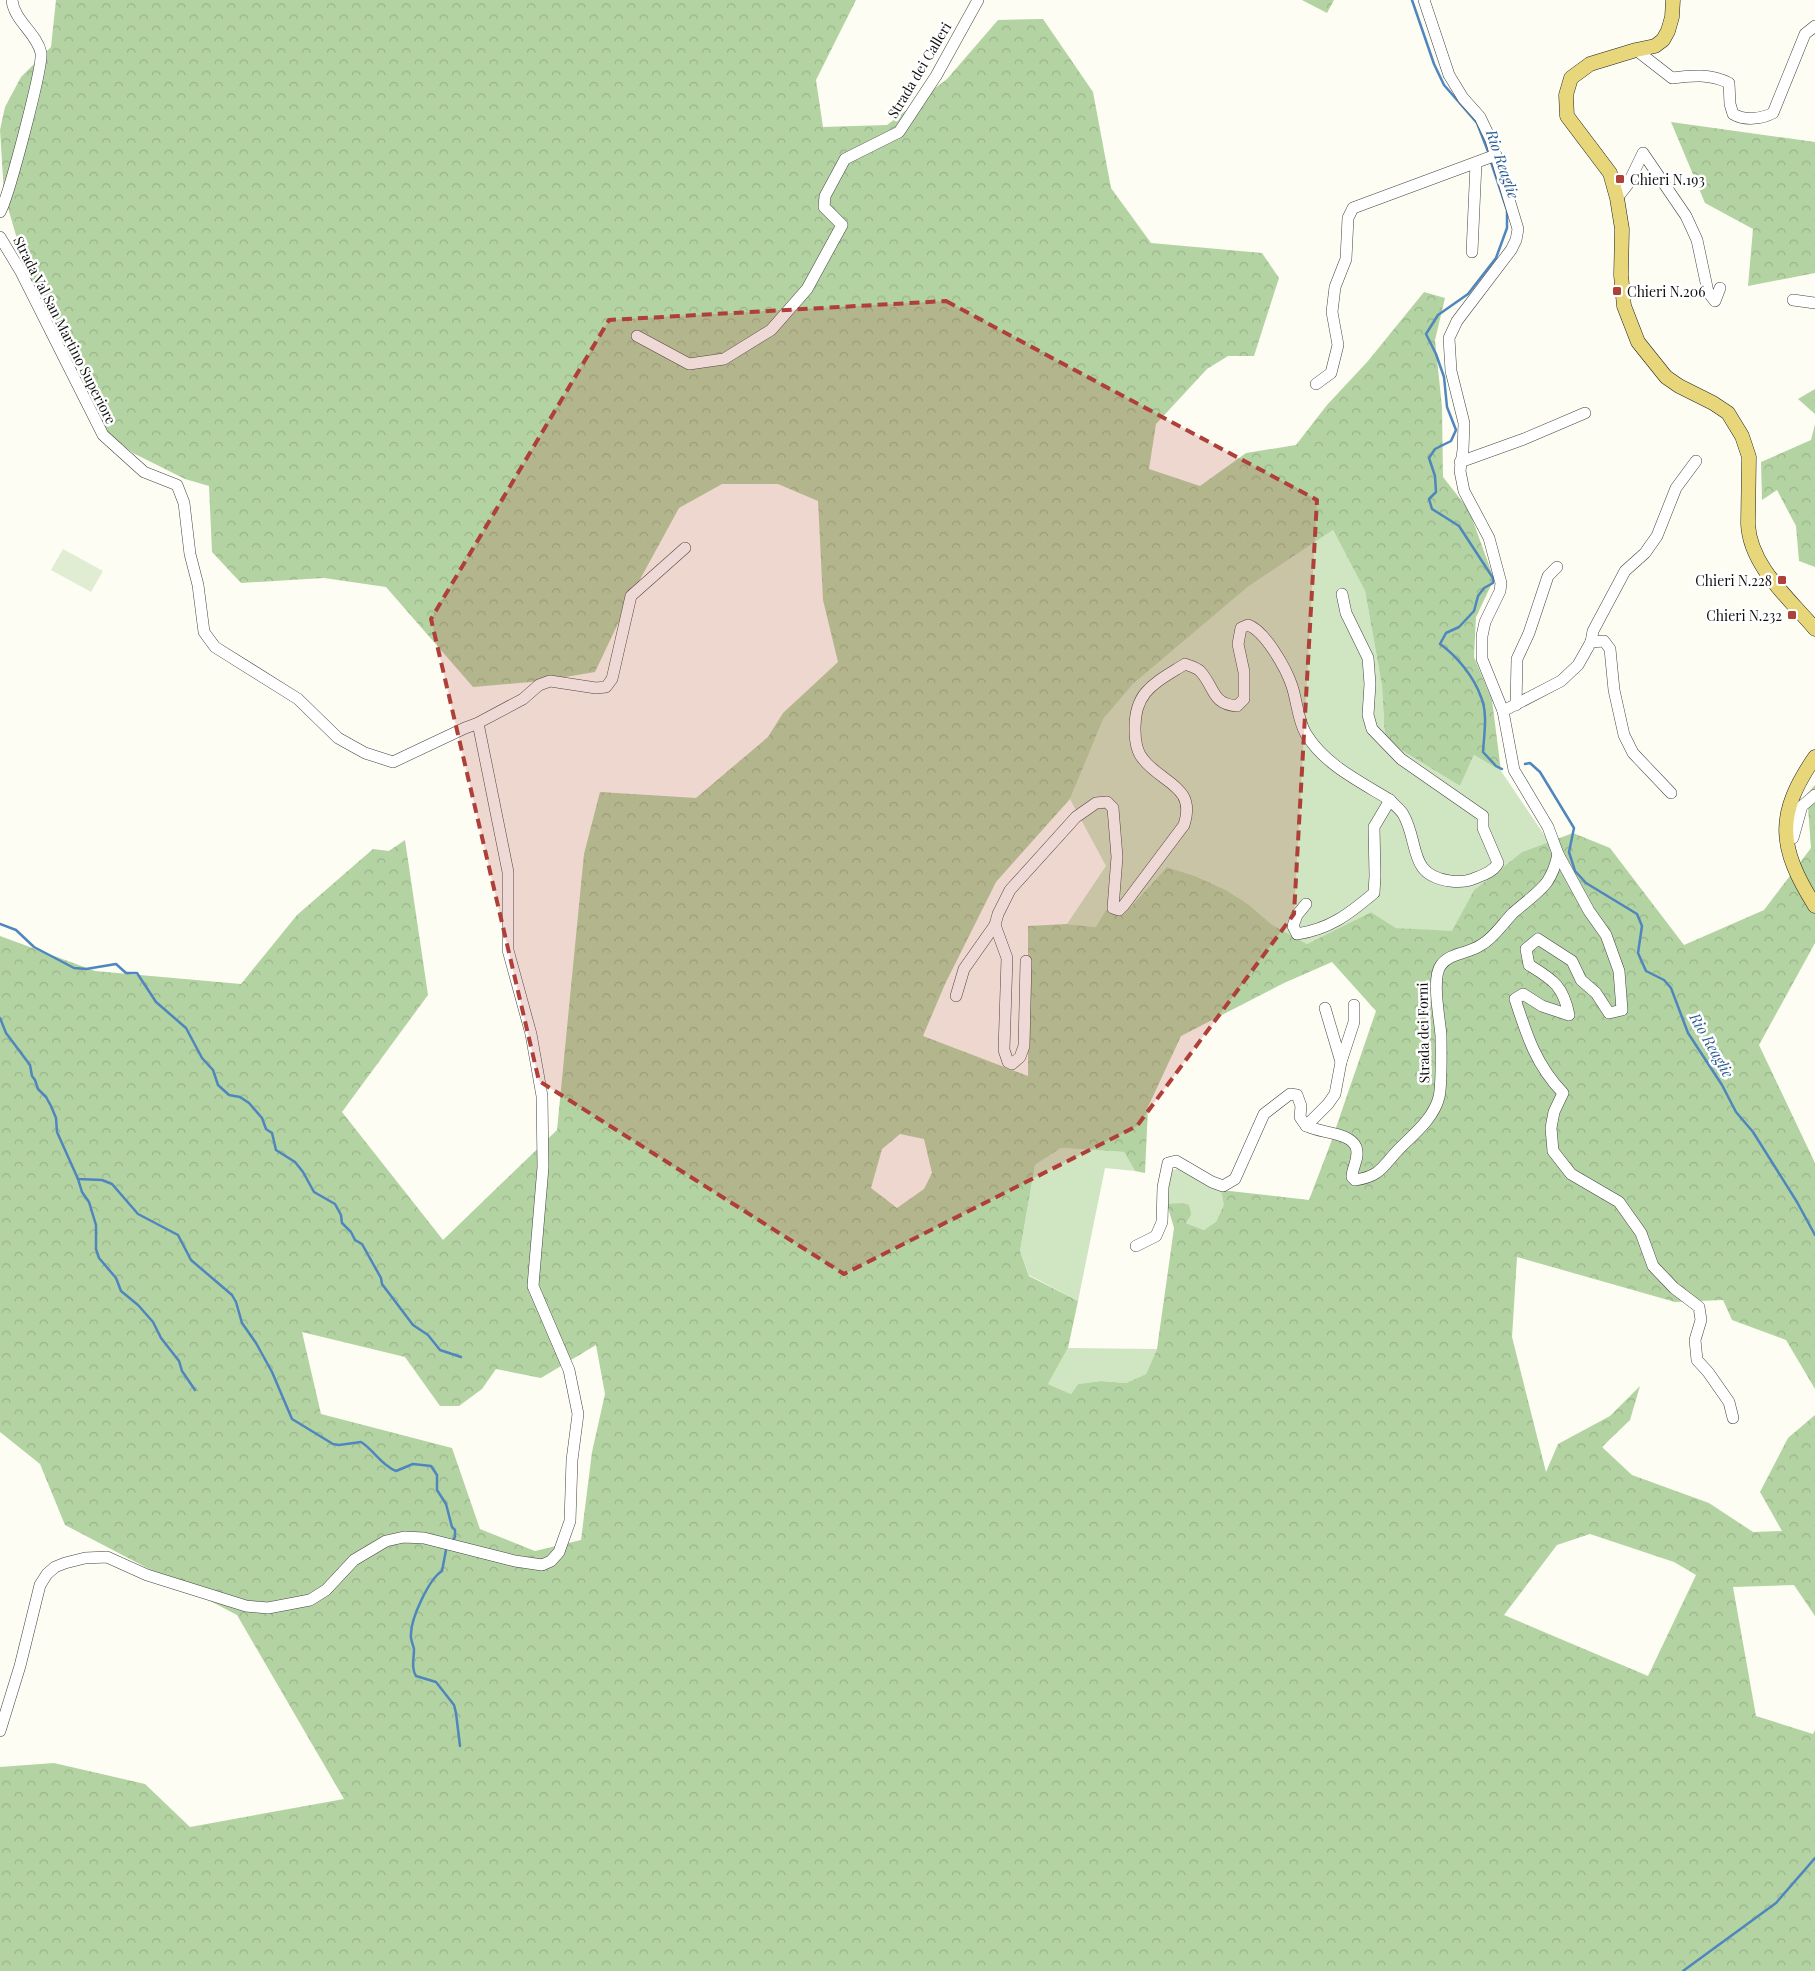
<svg xmlns="http://www.w3.org/2000/svg" width="1815" height="1971" viewBox="0 0 1815 1971" font-family="'Playfair Display',serif">
<defs>
<pattern id="forest-crowns" width="20" height="18" patternUnits="userSpaceOnUse" patternTransform="scale(1.25)"><rect width="20" height="18" fill="#b4d3a2"/><path d="M2 6a3 3 0 1 1 6 0M12 15a3 3 0 1 1 6 0" fill="none" stroke="#9ab48a"/></pattern>
</defs>
<rect width="100%" height="100%" fill="#fdfdf4"/>
<g fill="#d0e5c1">
<polygon points="1333,530 1365,591 1382,686 1385,740 1460,786 1474,755 1501,771 1549,842 1522,852 1474,890 1452,932 1396,928 1371,912 1307,944 1271,924 1248,904 1226,890 1195,876 1167,867 1123,915 1096,927 1067,924 1106,866 1070,799 1102,719 1133,684 1249,586"/>
<polygon points="1061,1148 1124,1152 1135,1171 1105,1168 1078,1301 1029,1275 1020,1251 1035,1165"/>
<polygon points="1181,1168 1221,1190 1225,1205 1216,1223 1204,1230 1186,1223 1167,1204 1170,1171"/>
<polygon points="1068,1348 1157,1349 1146,1374 1126,1383 1101,1381 1078,1384 1071,1394 1048,1384"/>
</g>
<g fill="url(#forest-crowns)" fill-rule="evenodd">
<path d="M56,0h800l-40,80 7,47 64,-2 60,-46 51,-59 45,-1 50,73 18,96 40,55 111,10 17,25 -25,78h-26l-21,13 -51,55 -7,45 51,17 46,-33 50,-8 31,-40 41,-44 56,-69 21,6 -10,42 7,67 1,70 26,33 25,69 -18,38 -2,40 18,43 9,71 -27,-16 -14,31 -75,-46 -3,-54 -17,-95 -32,-61 -84,56 -116,98 -30,35 -33,80 -74,83 -51,102 -22,52 105,40v-150l39,-2 29,3 10,-17 17,5 44,-48 28,9 31,14 22,14 23,20 36,20 64,-32 25,16 56,3 22,-41 48,-38 51,-19 37,15 74,97 80,-35 47,-62 -4,-54 8,-9v158l-56,102 56,118v226l-29,-49 -54,-20 -9,-20 -48,2 -158,-45 -5,80 34,135 12,-28 52,-28 30,-30 -10,34 -28,27 30,28 77,28 44,29 29,-1 -22,-39 28,-54 27,-23v201l-21,-31 -61,2 23,129 57,18 2,-4v241h-1815v-204l54,-4 91,21 45,43 154,-28 -107,-184 -172,-90 -25,-61 -40,-32v-496l95,35 146,13 56,-69 76,-66 16,2 16,-11 23,155 -86,117 101,128 114,-110 27,-276 16,-62 96,6 72,-61 15,-24 55,-51 -15,-62 -5,-99 -40,-17h-56l-43,24 -47,86 -37,78 -53,9 -69,6 -87,-100 -62,-9 -83,5 -29,-31 -3,-66 -24,-7 -52,-26 -30,-24 -19,-52 -56,-100 -24,-83 -4,-64 5,-23 16,-30 30,-30zM1332,962l44,49 -46,134 -21,55 -88,-10 3,15 -8,17 -12,8 -18,-7 5,-8 -2,-10 -6,-2 -16,1 7,24 -17,121 -11,25 -20,9 -25,-2 -23,3 -7,10 -23,-10 20,-36 10,-47 -49,-25 -9,-25 15,-86 26,-17 63,4 11,19 10,2 3,-66 33,-71 103,-53zM900,1134l24,5 8,34 -8,16 -27,19 -26,-20 11,-39zM302,1332l103,25 35,49h19l23,-17 14,-20 45,9 55,-33 9,49 -13,58 -11,88 -46,11 -55,-22 -28,-81 -131,-34zM1590,1534l84,28 22,13 -48,101 -144,-61 53,-70z"/>
<polygon points="1302,0 1334,0 1327,13"/>
<polygon points="1671,122 1815,142 1815,273 1748,286 1753,229 1705,203"/>
<polygon points="1815,389 1815,414 1798,399"/>
<polygon points="1815,424 1815,567 1799,561 1796,526 1777,490 1762,500 1761,462 1811,440"/>
</g>
<polygon fill="#e1edd2" points="63,549 103,571 91,592 51,570"/>
<g fill="none" stroke-linecap="round" stroke-linejoin="round">
<g stroke="#4f86bd" stroke-width="2.5">
<polyline points="1412,0 1434,64 1444,85 1477,123 1489,154"/>
<path d="M1490,159l17,51v18l-11,30 -28,36 -30,21 -12,19 10,20 8,23 3,30 9,23 -5,11 -16,8 -6,9 6,18 1,16 -7,7 3,10 27,17 34,52v5l-9,5 -6,8 -4,15 -15,16 -13,6 -6,11c17,12 34,33 41,53 7,16 3,38 2,55l13,14 6,3"/>
<polyline points="1525,764 1530,763 1540,772 1574,828 1569,852 1575,871 1586,883 1637,914 1642,926 1638,953 1646,971 1664,980 1671,988 1688,1033 1722,1085 1736,1112 1753,1132 1797,1202 1815,1235"/>
<polyline points="0,924 16,930 34,947 74,968 86,969 116,964 126,973 137,973 156,1002 186,1028 202,1058 213,1070 218,1085 229,1095 240,1097 249,1103 262,1118 266,1129 272,1133 276,1150 295,1162 303,1172 314,1192 335,1204 341,1215 342,1223 351,1232 355,1240 362,1244 381,1278 382,1284 413,1325 428,1335 440,1350 461,1357"/>
<path d="M0,1018l6,15 24,32 2,11 3,4 3,9 8,8 5,9 5,12 1,14 21,47 24,1 10,4 26,30 40,21 13,25 41,35 4,7 6,21 14,20 16,29 20,47 41,25 6,1 22,-3c13,8 20,23 35,29l17,-7 18,2 6,9v15l9,14 6,23 3,3v7l-2,3"/>
<polyline points="78,1179 82,1192 89,1202 96,1225 96,1249 99,1258 116,1278 121,1291 138,1305 153,1322 161,1338 179,1361 182,1371 195,1390"/>
<path d="M446,1550l-4,21c-13,8 -31,47 -31,63 -1,5 2,10 3,15 0,10 -3,19 2,27l20,6 18,23 2,8 4,33"/>
<polyline points="1683,1971 1776,1903 1815,1858"/>
</g>
<g stroke="#434343" stroke-width="12">
<g id="minor">
<path d="M1424,0l25,75 14,23 17,19 11,23 27,89 -2,11 -5,10 -54,71 -8,17 2,33 13,52 -1,27 -3,21 4,20 25,47 12,45 -1,8 -15,31 -3,14v23l21,52 11,59 34,57 10,27 31,57 17,24 13,36 3,39 -13,3 -13,-20 -15,-13 -9,-19 -34,-22 -12,10 3,16c24,15 34,20 40,50l-27,-9 -19,-12 -8,5c12,37 21,66 48,94l-9,19 -3,16 2,23 18,23 48,28 22,31 12,33 21,22 25,19 2,13 -6,20 2,20 11,12 21,30 4,16"/>
<path d="M1636,50l36,28c20,-3 39,-4 57,5l1,21 3,10c12,7 28,5 40,-1l32,-79 10,-8"/>
<polyline points="1617,198 1628,184 1643,153 1686,216 1697,240 1708,292 1715,301 1720,288"/>
<path d="M0,212c8,-13 43,-145 41,-159 -4,-20 -27,-32 -29,-53"/>
<polyline points="0,237 21,272 103,435 144,472 177,485 184,503 190,554 198,585 204,632 215,647 298,699 338,738 365,753 393,762 465,728 476,724 479,728 508,872 508,950 531,1034 542,1096 543,1167 533,1286 569,1370 578,1414 572,1460 570,1521 559,1552 551,1561 542,1565 515,1561 424,1538 404,1537 386,1541 354,1560 326,1590 310,1600 268,1608 246,1606 147,1575 107,1557 85,1558 65,1563 55,1567 47,1574 40,1585 20,1666 0,1731"/>
<polyline points="1472,252 1476,163"/>
<polyline points="1793,300 1815,303"/>
<polyline points="637,336 689,364 724,359 771,330 807,289 842,225 824,207 825,196 845,159 899,132 936,76 978,0"/>
<polyline points="1316,384 1331,373 1338,345 1332,312 1335,287 1346,259 1348,218 1353,208 1496,155"/>
<polyline points="1460,462 1524,439 1585,413"/>
<polyline points="1591,642 1593,631 1625,571 1645,553 1657,536 1676,488 1696,461"/>
<polyline points="1516,705 1517,659 1529,633 1548,576 1557,567"/>
<polyline points="1503,711 1561,681 1578,665 1591,642 1604,641 1610,649 1614,690 1624,735 1633,753 1671,793"/>
<polyline points="476,724 523,699 539,685 550,681 596,688 606,687 612,679 631,596 685,548"/>
<polyline points="1786,841 1793,838 1802,806 1815,795"/>
<path d="M1306,904l-9,11 -4,11 4,8c33,-5 52,-20 77,-41l1,-17 -1,-49 16,-27c4,5 10,9 13,14 17,29 4,61 47,67 8,1 16,1 23,-2 10,-4 20,-7 25,-16l-15,-35v-12l-82,-57 -29,-30 -4,-14 2,-31 -2,-26 -22,-45 -4,-19"/>
<path d="M1026,961l-2,85 -4,11 -8,7 -4,-2 -4,-12 3,-92 -12,-33 3,-11 12,-24 66,-73 20,-14 11,-1 6,6 4,49 -4,51 6,2 5,-5 60,-80c13,-39 -23,-42 -41,-66 -7,-8 -8,-19 -8,-29 -1,-39 20,-47 50,-66 5,2 12,4 15,7 15,16 11,33 37,35l7,-7v-27l-6,-28 3,-16 7,-3c17,6 38,43 44,61 5,15 6,35 14,48 19,31 53,47 84,66"/>
<polyline points="956,996 964,969 995,925"/>
<polyline points="1325,1008 1341,1062"/>
<polyline points="1306,1126 1328,1104 1335,1094 1341,1062 1354,1022 1354,1005"/>
<path d="M1136,1246l20,-10 6,-14 1,-35 5,-24 8,-2 36,21 11,4 12,-7 29,-65 26,-20 7,1 4,11 -1,11c2,3 4,7 7,9 12,7 43,6 49,21 4,11 -4,20 -4,30l3,3c27,-4 28,-15 45,-32 14,-14 34,-30 39,-51 3,-12 2,-47 2,-61 -1,-16 -10,-58 0,-71 10,-13 27,-11 40,-20 13,-7 22,-22 32,-32 11,-10 26,-20 34,-31 6,-9 9,-18 11,-28"/>
</g>
</g>
<g stroke="#212121" stroke-width="15">
<g id="major">
<path d="M1673,0l-1,17 -4,14 -5,9 -8,6 -19,4 -46,14 -19,14 -5,17 1,21 43,57 7,25 5,31 -1,46 3,31 14,36 28,35 13,9 34,17 15,10 14,23 7,21 -1,67c2,42 41,74 67,105"/>
<path d="M1815,757c-40,58 -37,90 0,149"/>
</g>
</g>
<use href="#minor" stroke="#fff" stroke-width="11"/>
<use href="#major" stroke="#e7d77a" stroke-width="14"/>
</g>
<path fill="#af3f39" fill-opacity="0.2" stroke="#af3f39" stroke-width="4" stroke-dasharray="10 6" stroke-linejoin="round" d="M946,301l371,199 -23,414 -157,212 -293,148 -305,-193 -108,-462 178,-299z"/>
<g fill="#af3f39" stroke="#fff" stroke-width="2">
<rect x="1615" y="174" width="10" height="10" rx="2.5"/>
<rect x="1612" y="286" width="10" height="10" rx="2.5"/>
<rect x="1777" y="575" width="10" height="10" rx="2.5"/>
<rect x="1787" y="610" width="10" height="10" rx="2.5"/>
</g>
<g text-anchor="middle" dominant-baseline="central" stroke-width="5" stroke-linejoin="round" paint-order="stroke">
<g font-size="14" fill="#101010" stroke="#fff">
<text transform="translate(919 70) rotate(-59)">Strada dei Calleri</text>
<text transform="translate(65 330) rotate(63)">Strada Val San Martino Superiore</text>
<text transform="translate(1423 1033) rotate(-91)">Strada dei Forni</text>
</g>
<g font-size="14" fill="#101010" stroke="#fff" text-anchor="start">
<text x="1630" y="179">Chieri N.193</text>
<text x="1627" y="291">Chieri N.206</text>
<text x="1772" y="580" text-anchor="end">Chieri N.228</text>
<text x="1782" y="615" text-anchor="end">Chieri N.232</text>
</g>
<g font-size="15" font-style="italic" fill="#285a93" stroke="#fff">
<text transform="translate(1503 164) rotate(71)">Rio Reaglie</text>
<text transform="translate(1712 1045) rotate(60)">Rio Reaglie</text>
</g>
</g>
</svg>
